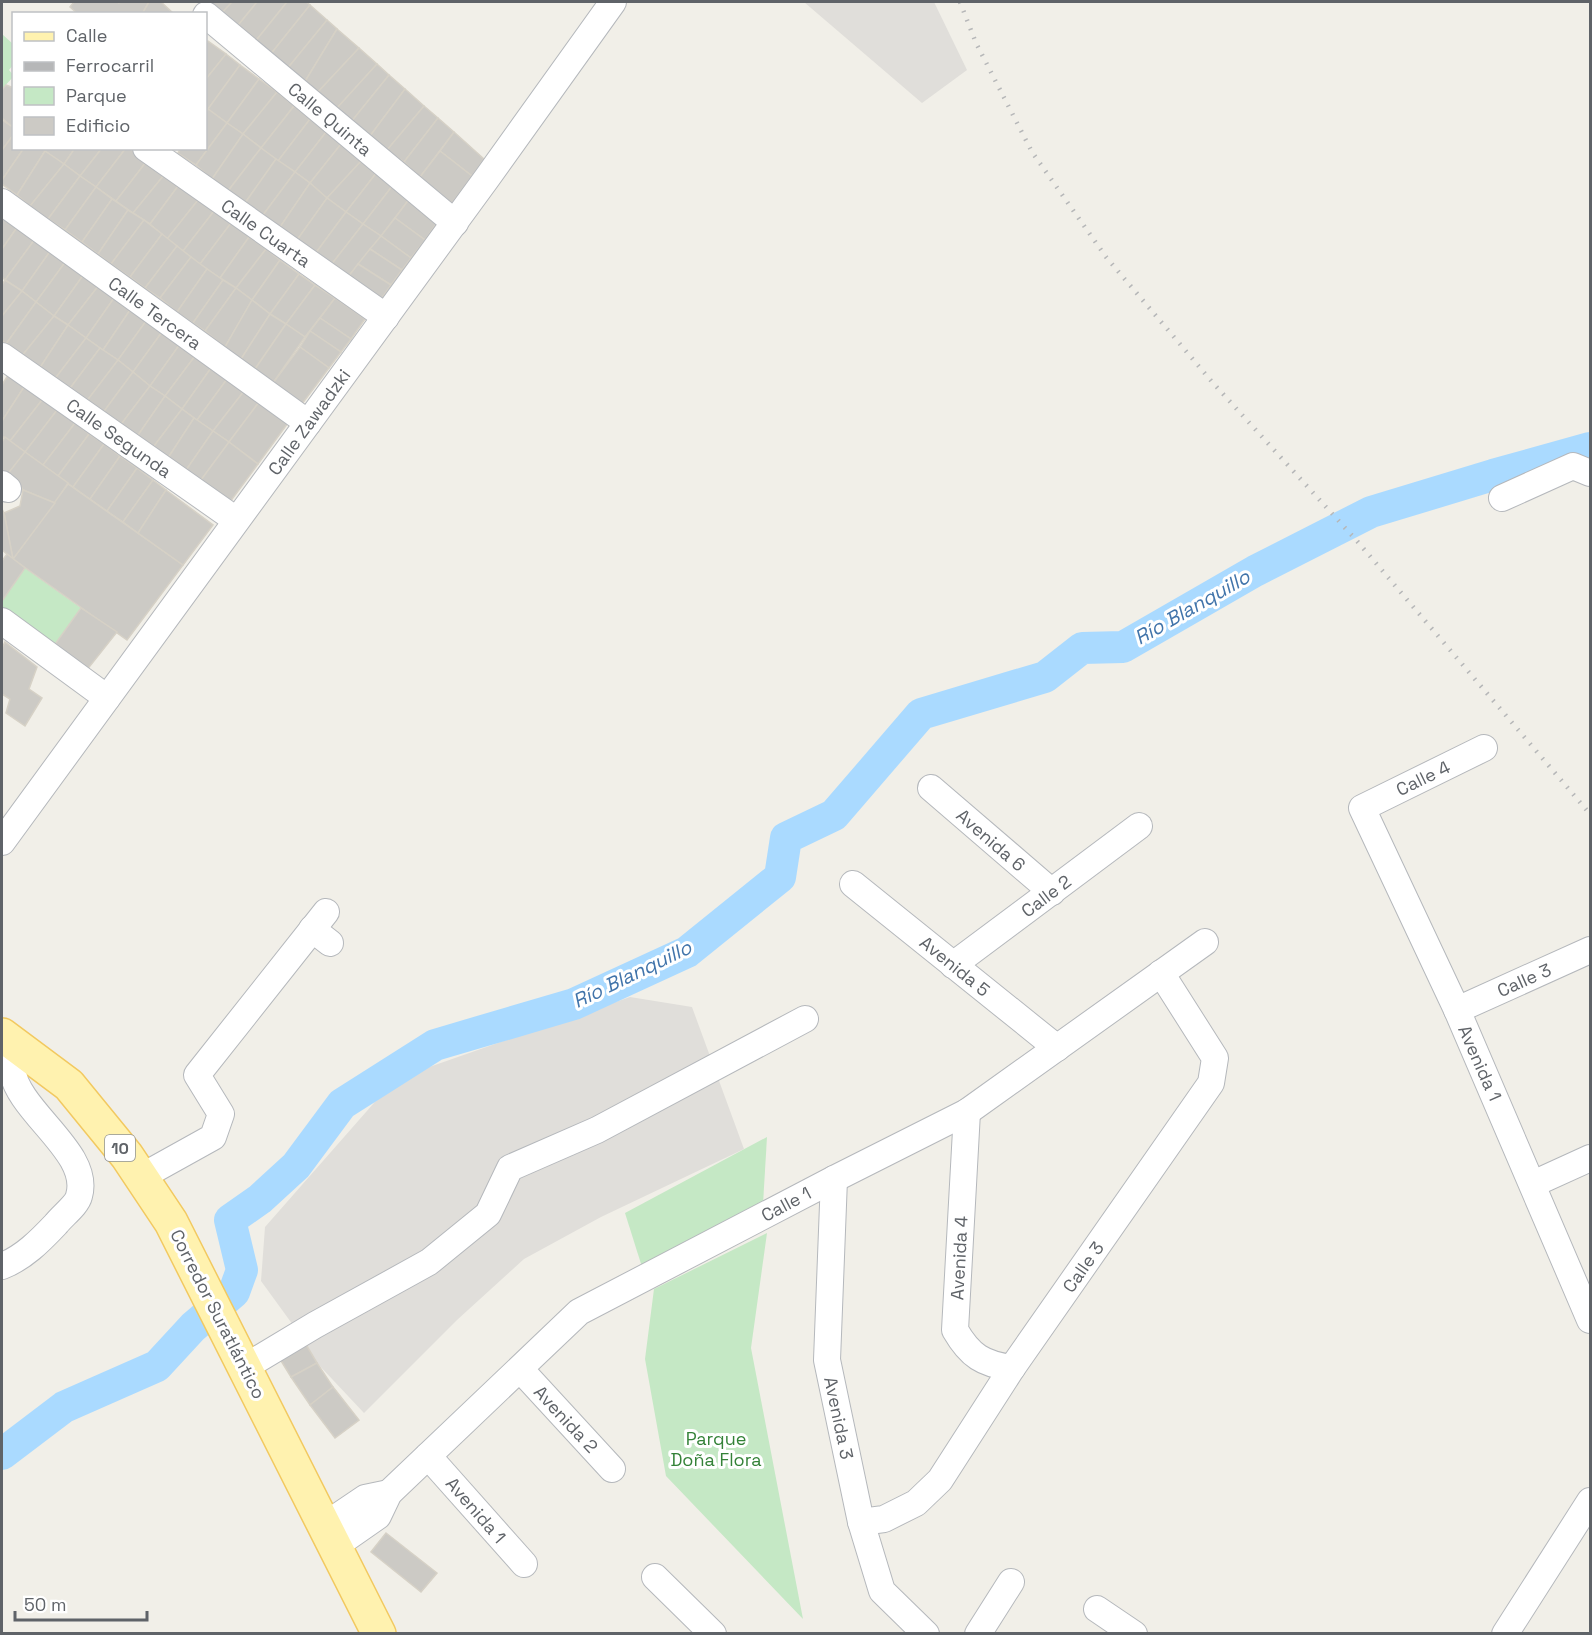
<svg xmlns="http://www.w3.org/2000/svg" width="1592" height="1635" viewBox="0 0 1592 1635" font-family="'Space Grotesk',sans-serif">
<rect width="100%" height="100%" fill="#f1efe8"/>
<g fill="#e0deda">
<polygon points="804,2 934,2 967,70 922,103"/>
<polygon points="630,997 692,1007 744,1149 601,1217 524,1259 457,1320 364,1413 317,1363 301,1336 261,1281 265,1227 395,1079"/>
</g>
<g fill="#c5e8c5">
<polygon points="2,34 13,44 13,65 9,70 14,76 2,89"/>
<polygon points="25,568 81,608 53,647 2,613 2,601"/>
<polygon points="767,1137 763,1204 642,1267 625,1213"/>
<polygon points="767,1233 751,1348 803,1619 666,1476 645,1359 654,1289"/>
</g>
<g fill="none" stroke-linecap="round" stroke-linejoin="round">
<polyline stroke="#aadaff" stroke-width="32" points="2,1454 64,1407 157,1366 193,1327 234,1292 242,1270 230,1220 260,1199 296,1166 342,1104 435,1045 574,1004 687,952 780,877 786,838 834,815 921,714 1045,677 1082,648 1123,647 1255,571 1371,512 1493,475 1590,448"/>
</g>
<g fill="#cccac5" stroke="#d6d1c6" stroke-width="1.5">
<polygon points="74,2 117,2 119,3 121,2 149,2 142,14 78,14 70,7"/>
<polygon points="149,2 161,2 174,14 142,14"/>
<polygon points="202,2 232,2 219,16"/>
<polygon points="232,2 257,2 235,29 219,16"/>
<polygon points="257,2 287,2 254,43 235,29"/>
<polygon points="287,2 306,2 310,5 270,55 254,43"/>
<polygon points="310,5 327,20 287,69 270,55"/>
<polygon points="327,20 337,29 304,83 287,69"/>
<polygon points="337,29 359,48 317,93 304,83"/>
<polygon points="208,41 226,54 206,79 206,44"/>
<polygon points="359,48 377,64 337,108 317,93"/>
<polygon points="226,54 240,65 208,109 206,108 206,79"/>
<polygon points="377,64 389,75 351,122 337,108"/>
<polygon points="240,65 259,79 227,123 208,109"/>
<polygon points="389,75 405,89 370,136 351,122"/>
<polygon points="259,79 277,92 243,134 227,123"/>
<polygon points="6,85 14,88 14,123 11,126 2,118 2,90"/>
<polygon points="405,89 424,106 387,150 370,136"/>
<polygon points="277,92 294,106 261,148 243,134"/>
<polygon points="294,106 310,119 278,161 261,148"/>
<polygon points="424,106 438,118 404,162 387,150"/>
<polygon points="208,109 227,123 196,165 178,153 181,148 206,148 206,113"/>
<polygon points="438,118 454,132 420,177 404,162"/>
<polygon points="310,119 326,132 295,172 278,161"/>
<polygon points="2,120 14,128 14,134 2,150"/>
<polygon points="227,123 243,134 212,179 196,165"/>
<polygon points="326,132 341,144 310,183 295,172"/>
<polygon points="454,132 484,159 472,176 440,151"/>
<polygon points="14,134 14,148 24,148 2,180 2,150"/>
<polygon points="243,134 261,148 228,191 212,179"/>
<polygon points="341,144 362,160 327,198 310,183"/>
<polygon points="24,148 42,148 45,151 17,195 2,184 2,180"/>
<polygon points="48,148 75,148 64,164 45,151"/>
<polygon points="75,148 102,148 80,176 64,164"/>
<polygon points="102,148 126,148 96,187 80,176"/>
<polygon points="126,148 129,148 146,162 116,201 96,187"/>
<polygon points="261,148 276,159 245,203 228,191"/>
<polygon points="45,151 64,164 30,206 17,195"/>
<polygon points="440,151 472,176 452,203 420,177"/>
<polygon points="276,159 295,172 263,215 245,203"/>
<polygon points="362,160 377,172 346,212 327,198"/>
<polygon points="146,162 164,175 133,213 116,201"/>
<polygon points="64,164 80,176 48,219 30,206"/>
<polygon points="295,172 310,183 280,227 263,215"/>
<polygon points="377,172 393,185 363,224 346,212"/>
<polygon points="164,175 178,186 150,224 133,213"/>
<polygon points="80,176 96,187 65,230 48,219"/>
<polygon points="310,183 327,198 297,240 280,227"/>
<polygon points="393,185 410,198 381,236 363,224"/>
<polygon points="178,186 198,200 167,239 150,224"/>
<polygon points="96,187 112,199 82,242 65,230"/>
<polygon points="327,198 346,212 315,254 297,240"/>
<polygon points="410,198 438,221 425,240 395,218"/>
<polygon points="112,199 128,210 98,254 82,242"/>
<polygon points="198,200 214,211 183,251 167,239"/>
<polygon points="128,210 144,220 111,264 98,254"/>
<polygon points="214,211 231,223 200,264 183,251"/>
<polygon points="346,212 363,224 331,265 315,254"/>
<polygon points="2,217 18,226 2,249"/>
<polygon points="395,218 425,240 411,258 381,236"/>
<polygon points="144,220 162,234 130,277 111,264"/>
<polygon points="231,223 249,237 220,278 200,264"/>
<polygon points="363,224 381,236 348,277 331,265"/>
<polygon points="18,226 35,239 5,280 2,277 2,249"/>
<polygon points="162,234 177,246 145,288 130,277"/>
<polygon points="381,236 411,258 402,270 370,249"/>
<polygon points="249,237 266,249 236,288 220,278"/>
<polygon points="35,239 51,250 22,291 5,280"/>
<polygon points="177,246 191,257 160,298 145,288"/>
<polygon points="266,249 280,260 252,300 236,288"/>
<polygon points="370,249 402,270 391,285 358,264"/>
<polygon points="51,250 66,261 36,302 22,291"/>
<polygon points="191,257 207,269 177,312 160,298"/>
<polygon points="280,260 299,274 270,314 252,300"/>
<polygon points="66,261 84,274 54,316 36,302"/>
<polygon points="358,264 391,285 379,302 348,277"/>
<polygon points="207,269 223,280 193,323 177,312"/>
<polygon points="84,274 99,285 68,325 54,316"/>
<polygon points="299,274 315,285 286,324 270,314"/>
<polygon points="5,280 22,291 2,316 2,285"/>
<polygon points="223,280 236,288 205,331 193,323"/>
<polygon points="99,285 114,298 86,338 68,325"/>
<polygon points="315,285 335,298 305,337 286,324"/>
<polygon points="236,288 252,300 225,347 205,331"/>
<polygon points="22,291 36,302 6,344 2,340 2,316"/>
<polygon points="114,298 130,310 103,350 86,338"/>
<polygon points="335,298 365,319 351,339 320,318"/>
<polygon points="252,300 270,314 241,359 225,347"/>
<polygon points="36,302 54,316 21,357 6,344"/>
<polygon points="130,310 146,321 118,360 103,350"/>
<polygon points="270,314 286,324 255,369 241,359"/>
<polygon points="54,316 68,325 39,369 21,357"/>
<polygon points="320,318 351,339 341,352 310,331"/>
<polygon points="146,321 162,332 133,372 118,360"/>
<polygon points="286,324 305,337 273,383 255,369"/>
<polygon points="68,325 86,338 54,380 39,369"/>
<polygon points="310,331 341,352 329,368 300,347"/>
<polygon points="162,332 180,344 150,386 133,372"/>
<polygon points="86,338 100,348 68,391 54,380"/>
<polygon points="180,344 195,356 165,396 150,386"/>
<polygon points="300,347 329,368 302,404 273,383"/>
<polygon points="100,348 118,360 86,402 68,391"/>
<polygon points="195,356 211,368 182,409 165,396"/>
<polygon points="118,360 133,372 102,414 86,402"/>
<polygon points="211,368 227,379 197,420 182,409"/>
<polygon points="133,372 150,386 119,427 102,414"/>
<polygon points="8,375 24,387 2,421 2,385"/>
<polygon points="227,379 244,391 213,431 197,420"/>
<polygon points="150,386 165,396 136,438 119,427"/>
<polygon points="24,387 42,400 10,441 2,436 2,421"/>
<polygon points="244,391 259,402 229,442 213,431"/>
<polygon points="165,396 182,409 151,450 136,438"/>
<polygon points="42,400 57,410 25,452 10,441"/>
<polygon points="259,402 288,423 258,464 229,442"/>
<polygon points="182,409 194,418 166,461 151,450"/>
<polygon points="57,410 75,423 43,465 25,452"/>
<polygon points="194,418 213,431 184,473 166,461"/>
<polygon points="75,423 89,434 58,476 43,465"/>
<polygon points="213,431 229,442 198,484 184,473"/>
<polygon points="89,434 104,444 73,487 58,476"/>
<polygon points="5,437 25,452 2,482 2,442"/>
<polygon points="229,442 258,464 227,506 198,484"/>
<polygon points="104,444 120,456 90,499 73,487"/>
<polygon points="25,452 68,483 55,503 23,490 20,485 6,476"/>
<polygon points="120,456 137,468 107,511 90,499"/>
<polygon points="137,468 153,480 123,522 107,511"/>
<polygon points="153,480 166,490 138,533 123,522"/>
<polygon points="68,484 183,565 127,640 13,559"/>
<polygon points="23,490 55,503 13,559 4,513 20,506"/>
<polygon points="166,490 213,525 183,565 138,533"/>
<polygon points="2,509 4,513 13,559 2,550"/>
<polygon points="7,554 25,568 2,601 2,561"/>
<polygon points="81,608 117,632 86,671 53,647"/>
<polygon points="5,642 37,667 29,689 42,698 25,726 6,713 10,699 2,694 2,648"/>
<polygon points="301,1336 317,1363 291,1377 275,1351"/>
<polygon points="317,1363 333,1387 310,1405 291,1377"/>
<polygon points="333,1387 359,1420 335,1438 310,1405"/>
<polygon points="386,1533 437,1573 421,1592 371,1552"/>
</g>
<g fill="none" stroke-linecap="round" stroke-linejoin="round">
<g stroke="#b5b8bc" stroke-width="28">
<g id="minor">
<polyline points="206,15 455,223"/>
<polyline points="146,148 386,317"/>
<polyline points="2,202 308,423"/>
<polyline points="2,356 236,520"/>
<polyline points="2,484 8,489"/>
<polyline points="1502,498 1573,466 1590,473"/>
<polyline points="2,621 107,698"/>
<polyline points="1484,748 1362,808 1457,1010 1590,1320"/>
<polyline points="931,788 1052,892"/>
<polyline points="2,842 487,178 613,2"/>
<polyline points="853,884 1057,1048"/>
<polyline points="312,929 330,943"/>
<polyline points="953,965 1139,826"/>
<polyline points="1457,1010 1590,950"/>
<path d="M967,1112l-12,218c15,26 28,34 57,38"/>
<polyline points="141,1177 213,1137 221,1114 197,1075 326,912"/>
<polyline points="834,1179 827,1360 861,1522 882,1591 926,1634"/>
<polyline points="1533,1184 1590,1158"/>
<path d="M2,1266c21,-8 38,-25 54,-42 6,-8 21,-19 23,-28 13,-44 -62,-84 -67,-127 0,-7 4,-16 6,-22"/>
<polyline points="245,1367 315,1325 429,1262 488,1214 510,1168 597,1130 805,1019"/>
<polyline points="520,1369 612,1469"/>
<polyline points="428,1456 524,1564"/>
<polyline points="861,1522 884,1519 916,1503 940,1480 1012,1368 1211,1083 1215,1058 1161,973"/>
<polyline points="325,1525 365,1498 389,1493"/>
<polyline points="335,1546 378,1516 389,1493 579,1312 834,1179 967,1112 1205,942"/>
<polyline points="655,1577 713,1634"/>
<polyline points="1097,1609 1134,1634"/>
<polyline points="978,1634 1011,1582"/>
<polyline points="1505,1634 1590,1501"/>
</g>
</g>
<g stroke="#f2c960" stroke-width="36">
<polyline id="major" points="2,1035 69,1085 127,1156 171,1222 379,1634"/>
</g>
<use href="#minor" stroke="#fff" stroke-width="26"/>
<use href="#major" stroke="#fff2af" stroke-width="33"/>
<polyline stroke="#b6b7b8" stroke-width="4.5" stroke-dasharray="1.5 8" stroke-linecap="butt" points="960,2 976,43 1032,152 1106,257 1213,383 1357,541 1590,814"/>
</g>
<g text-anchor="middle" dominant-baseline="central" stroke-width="6" stroke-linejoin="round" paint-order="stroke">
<rect fill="#fff" stroke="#8f9295" stroke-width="1.5" x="105" y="1135" width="30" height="26" rx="4.5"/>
<g font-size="16" font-weight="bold" fill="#5f6368">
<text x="120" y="1148">10</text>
</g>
<g font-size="18" fill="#5f6368" stroke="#fff">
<text transform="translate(330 119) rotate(40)">Calle Quinta</text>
<text transform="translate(266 233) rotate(35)">Calle Cuarta</text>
<text transform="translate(155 313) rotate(36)">Calle Tercera</text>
<text transform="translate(309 422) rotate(-54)">Calle Zawadzki</text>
<text transform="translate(119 438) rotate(35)">Calle Segunda</text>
<text transform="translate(1423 778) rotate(-26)">Calle 4</text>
<text transform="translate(991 840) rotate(41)">Avenida 6</text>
<text transform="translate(1046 896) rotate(-37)">Calle 2</text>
<text transform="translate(955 966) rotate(39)">Avenida 5</text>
<text transform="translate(1524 980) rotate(-24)">Calle 3</text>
<text transform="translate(1480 1063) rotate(66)">Avenida 1</text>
<text transform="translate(786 1204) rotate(-28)">Calle 1</text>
<text transform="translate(959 1258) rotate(-87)">Avenida 4</text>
<text transform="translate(1083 1267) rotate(-55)">Calle 3</text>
<text transform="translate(218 1314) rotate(63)">Corredor Suratlántico</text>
<text transform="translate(839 1418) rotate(78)">Avenida 3</text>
<text transform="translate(566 1419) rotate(47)">Avenida 2</text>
<text transform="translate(476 1510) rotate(49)">Avenida 1</text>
</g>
<g font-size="18" fill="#348238" stroke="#fff">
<text x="716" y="1438">Parque<tspan x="716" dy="21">Doña Flora</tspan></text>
</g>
<g font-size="20" font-style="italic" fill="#4174aa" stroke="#fff">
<text transform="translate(1192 607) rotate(-30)">Río Blanquillo</text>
<text transform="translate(632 974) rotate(-26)">Río Blanquillo</text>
</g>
</g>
<rect width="1592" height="1635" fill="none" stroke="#5f6368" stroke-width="6"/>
<rect x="12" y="12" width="195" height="138" fill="#ffffff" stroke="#bfc1c3" stroke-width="1.5"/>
<rect x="24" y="32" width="30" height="9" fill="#fff2af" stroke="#bfc1c3" stroke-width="1.5"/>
<text x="66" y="42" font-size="18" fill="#5f6368">Calle</text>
<rect x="24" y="62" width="30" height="9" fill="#b6b7b8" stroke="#bfc1c3" stroke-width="1.5"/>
<text x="66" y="72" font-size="18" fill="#5f6368">Ferrocarril</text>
<rect x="24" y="87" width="30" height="18" fill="#c5e8c5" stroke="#bfc1c3" stroke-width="1.5"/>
<text x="66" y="102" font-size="18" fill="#5f6368">Parque</text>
<rect x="24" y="117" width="30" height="18" fill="#cccac5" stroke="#bfc1c3" stroke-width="1.5"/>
<text x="66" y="132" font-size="18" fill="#5f6368">Edificio</text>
<path d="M15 1611v9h132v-9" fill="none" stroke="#5f6368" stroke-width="3"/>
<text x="24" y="1611" font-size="18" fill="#5f6368" stroke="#ffffff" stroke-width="4.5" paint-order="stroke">50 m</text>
</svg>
